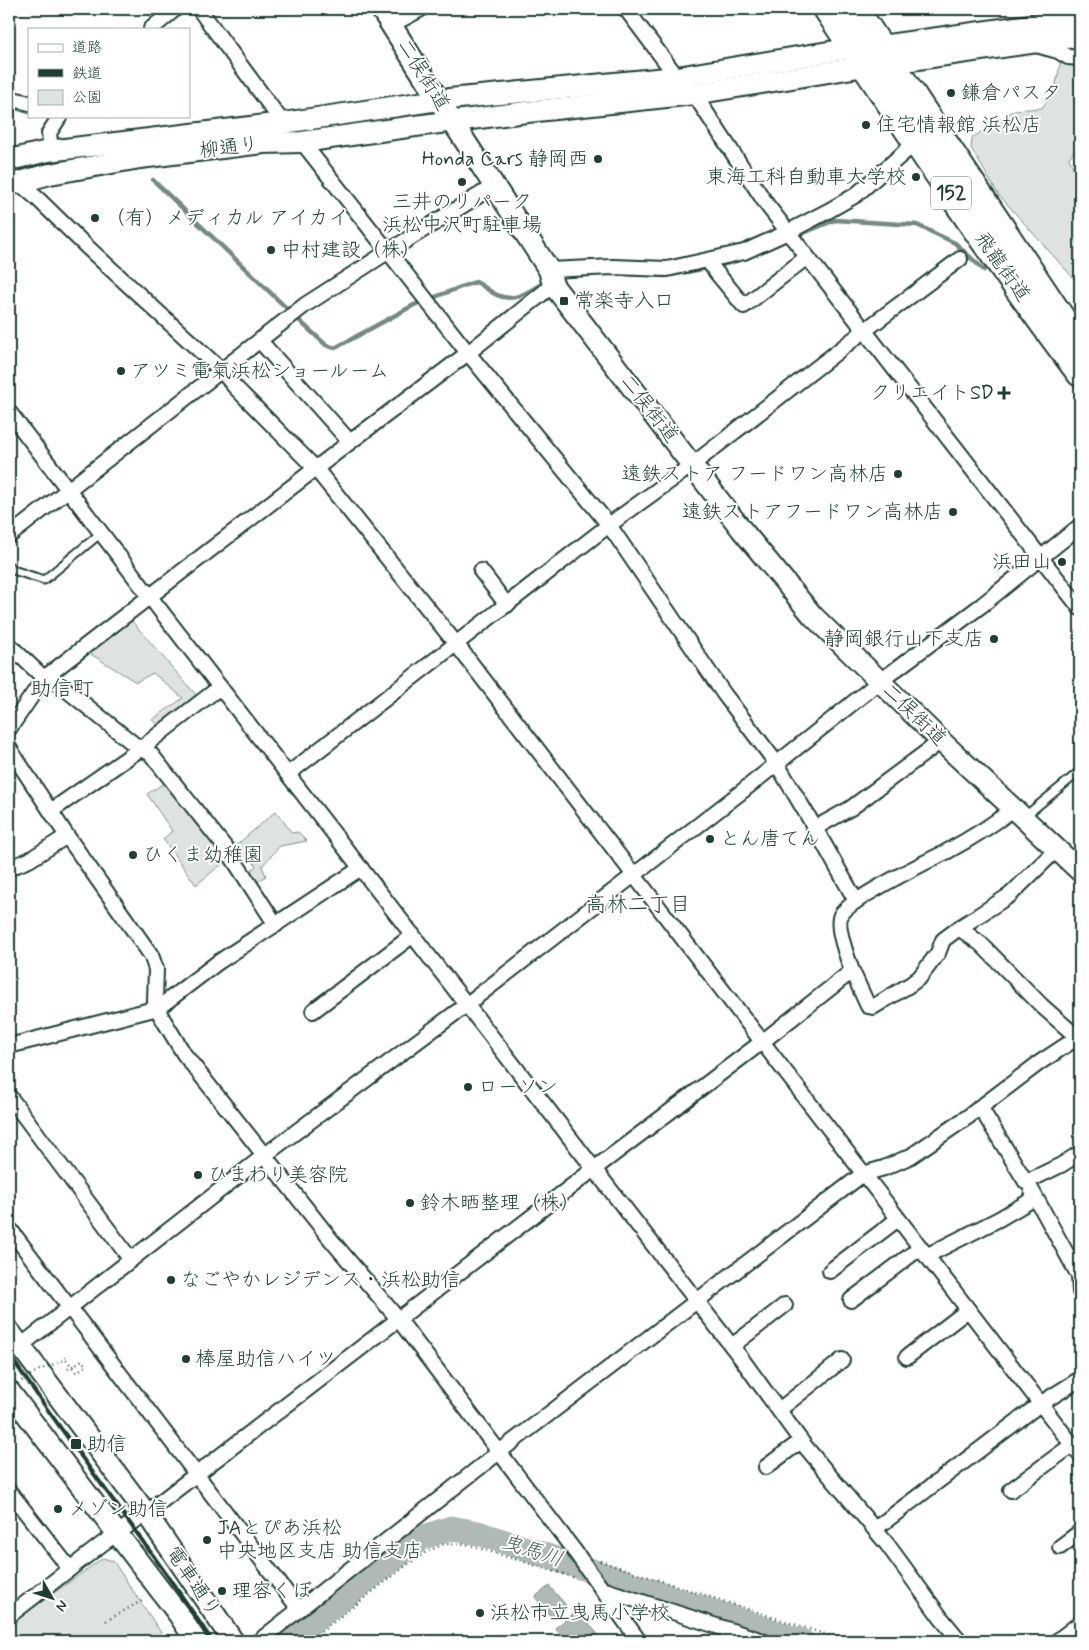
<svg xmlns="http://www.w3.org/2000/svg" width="1089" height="1650" viewBox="0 0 1089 1650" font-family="Mynerve,'Klee One',sans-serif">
<rect width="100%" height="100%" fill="#fff"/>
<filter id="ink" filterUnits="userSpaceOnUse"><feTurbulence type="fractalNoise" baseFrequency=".02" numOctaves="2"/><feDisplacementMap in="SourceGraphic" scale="10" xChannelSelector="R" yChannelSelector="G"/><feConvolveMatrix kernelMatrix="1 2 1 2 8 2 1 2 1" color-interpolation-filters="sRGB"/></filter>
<g filter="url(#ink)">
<g fill="#dee3e2" stroke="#7e908b">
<polygon points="1061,60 1080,63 1080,144 1069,158 1080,186 1080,282 1075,280 998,194 971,148 972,138 1014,110 1042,108 1055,89"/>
<polygon points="130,619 197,696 159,725 152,720 183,698 153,673 136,682 89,653"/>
<polygon points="169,780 227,860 196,885 163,839 172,831 147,794"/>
<polygon points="276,811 292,833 298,832 307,841 280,846 262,866 266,876 253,885 249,872 256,866 250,857 241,864 232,849"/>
<polygon points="103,1558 113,1561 162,1634 151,1641 9,1641 9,1625"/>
</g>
<g fill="#afbab7" stroke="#758883">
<polygon points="549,1586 566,1605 551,1617 535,1597"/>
<polygon points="578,1610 603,1641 566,1641 555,1628"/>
</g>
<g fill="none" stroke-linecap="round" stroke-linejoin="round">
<g stroke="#758883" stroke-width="4.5">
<polyline points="9,106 29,112"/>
<path d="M153,180l150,144 23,21 9,3 79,-43 55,-21 7,-2c8,4 14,10 21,13 16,8 32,-3 46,-12"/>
<polyline points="775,245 835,220 917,225 955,243 984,270"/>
<polyline points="633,274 665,276 718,266 736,261"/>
</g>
<polyline stroke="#afbab7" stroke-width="25" points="287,1641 421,1538 451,1528 478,1533 802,1641"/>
<g stroke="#1f3d34" stroke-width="11">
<g id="lane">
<polyline points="9,566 13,570 44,580 101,533"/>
<polyline points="1024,817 1079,772"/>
</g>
</g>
<g stroke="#1f3d34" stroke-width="18">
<g id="street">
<polyline points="199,9 283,123"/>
<polyline points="626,9 677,77 694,94 767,205 1080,608"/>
<polyline points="391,25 421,9"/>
<polyline points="151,29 175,9"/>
<polyline points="1036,45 1058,51 1068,57 1080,58"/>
<polyline points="9,98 29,103"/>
<polyline points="302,142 468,353 609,525 724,694 777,764 815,828"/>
<polyline points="51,151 49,133 60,116"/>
<polyline points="18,182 39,200 86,246 222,371 234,386 316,469 457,645 1080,1455"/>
<polyline points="708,261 716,272 744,306 807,257"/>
<polyline points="549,270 613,267 667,269 744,252 788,232 828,211 856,195 916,142"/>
<polyline points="260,341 350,442"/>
<polyline points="9,412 150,597 741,1358 804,1445 887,1544 941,1618 960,1641"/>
<polyline points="9,536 305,305 389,251 494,186"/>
<polyline points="481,571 507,605"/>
<polyline points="9,645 44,678"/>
<polyline points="48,675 140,749 150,753 228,851 276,925"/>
<polyline points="9,729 44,678 350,442 468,353 553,285"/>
<polyline points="9,748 67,836 151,955 156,969 155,1001 161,1016 184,1054 332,1241 399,1320 576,1553 639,1641"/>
<polyline points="288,774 609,525 692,465 864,331 960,259"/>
<polyline points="51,811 140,749 220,687"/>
<polyline points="9,868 29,860 67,836"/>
<polyline points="856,901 815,828 851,808 941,741"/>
<polyline points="959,928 1010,895 1057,849"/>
<polyline points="852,971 868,1006 873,1007 911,984 920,977 938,953 943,940 959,928 981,944 1042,1006 1077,1037"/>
<polyline points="313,1011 413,935"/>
<polyline points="9,1046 158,1008 217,963 361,868"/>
<polyline points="9,1096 131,1260"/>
<polyline points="980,1107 1026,1182 1061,1165 1080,1153"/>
<polyline points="1031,1189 1080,1278"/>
<polyline points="9,1228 299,1609"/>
<polyline points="926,1256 999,1219 1035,1198"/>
<polyline points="830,1271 898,1219"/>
<polyline points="1079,1277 1080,1292"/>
<polyline points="851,1300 920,1248"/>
<polyline points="732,1346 785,1305"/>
<polyline points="9,1355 265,1155 466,1005 740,793 879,682 982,605 1080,526"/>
<polyline points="907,1357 968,1310"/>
<polyline points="779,1410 842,1360"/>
<polyline points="766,1467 801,1441"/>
<polyline points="1011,1490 1072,1445"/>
<polyline points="9,1491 70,1569"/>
<polyline points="875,1529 1040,1404 1080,1379"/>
<polyline points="1060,1547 1080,1532"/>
<polyline points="602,1589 763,1641"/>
<path d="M9,1616l93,-72 44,-31 448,-344 168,-127 90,-71c-4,-12 -17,-45 -11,-56 9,-16 85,-53 105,-63 24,-13 47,-27 68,-44"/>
<polyline points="259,1641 499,1452 863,1174 884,1168 911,1156 969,1116 1039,1063 1080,1036"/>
<polyline points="1057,1641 1080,1623"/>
</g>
</g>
<g stroke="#1f3d34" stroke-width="24">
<g id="secondary">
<polyline points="381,9 452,121 549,270 553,285 742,530 813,616 941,741 1080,871"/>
<polyline points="9,160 48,151 283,123 439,100 677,77 853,48 881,46 1080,18"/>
<polyline points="9,185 50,174 140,158 263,143 302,142 415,126 527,112 694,94 865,66 890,63 1080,36"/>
<polyline points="9,1331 146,1513 233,1641"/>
<polyline points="9,1391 179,1615 196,1641"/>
</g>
</g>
<g stroke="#1f3d34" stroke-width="30">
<g id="highway">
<path d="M827,9c82,123 164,246 253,364"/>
<polyline points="855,9 1078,343"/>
</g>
</g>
<g stroke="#1f3d34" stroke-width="2.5" stroke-dasharray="1 4" stroke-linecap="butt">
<polyline points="65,1357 66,1359"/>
<polyline points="68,1369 82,1360 86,1366 76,1372"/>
<polyline points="600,1561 846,1641"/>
<polyline points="106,1621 145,1599"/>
<polyline points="309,1641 407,1565 426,1552 444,1544 466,1544 576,1578"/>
</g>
<use href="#lane" stroke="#fff" stroke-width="7"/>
<use href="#street" stroke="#fff" stroke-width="14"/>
<use href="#secondary" stroke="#fff" stroke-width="20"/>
<use href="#highway" stroke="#fff" stroke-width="26"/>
<path stroke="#1f3d34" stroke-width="4" d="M9,1354c65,97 139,189 203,287"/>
<polyline stroke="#1f3d34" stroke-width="2.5" stroke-dasharray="1 4" stroke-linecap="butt" points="9,1389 37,1371 66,1359 76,1372"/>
</g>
</g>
<g fill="#1f3d34" stroke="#fff" stroke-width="2">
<circle cx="951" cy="93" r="5"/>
<circle cx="866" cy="125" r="5"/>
<circle cx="598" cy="159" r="5"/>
<circle cx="916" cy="177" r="5"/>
<circle cx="462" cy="182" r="5"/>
<circle cx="95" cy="218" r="5"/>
<circle cx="271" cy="250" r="5"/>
<rect x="559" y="296" width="10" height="10" rx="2.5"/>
<circle cx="121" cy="371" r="5"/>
<path d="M1001.5 385.5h5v5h5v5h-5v5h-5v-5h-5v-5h5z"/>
<circle cx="898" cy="474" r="5"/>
<circle cx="953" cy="512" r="5"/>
<circle cx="1062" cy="562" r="5"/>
<circle cx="994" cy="639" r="5"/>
<circle cx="710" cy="839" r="5"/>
<circle cx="133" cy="855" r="5"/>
<circle cx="468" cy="1087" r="5"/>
<circle cx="198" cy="1175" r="5"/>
<circle cx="410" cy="1203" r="5"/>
<circle cx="171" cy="1280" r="5"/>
<circle cx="186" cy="1359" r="5"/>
<rect x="70" y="1438" width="12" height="12" rx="2.5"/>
<circle cx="58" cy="1509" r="5"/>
<circle cx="207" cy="1540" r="5"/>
<circle cx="222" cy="1591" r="5"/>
<circle cx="480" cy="1613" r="5"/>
</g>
<g text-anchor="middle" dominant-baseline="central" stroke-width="4" stroke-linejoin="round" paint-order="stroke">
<rect fill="#fff" stroke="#627771" stroke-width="1" x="931" y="176.5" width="40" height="33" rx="4"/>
<g font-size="19" font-weight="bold" fill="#1f3d34">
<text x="951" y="193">152</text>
</g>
<g font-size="20" fill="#1f3d34" stroke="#fff">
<text transform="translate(423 75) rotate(58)">二俣街道</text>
<text transform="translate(229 148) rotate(-7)">柳通り</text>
<text transform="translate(1002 267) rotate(55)">飛龍街道</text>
<text transform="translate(649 409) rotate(52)">二俣街道</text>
<text transform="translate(914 715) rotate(44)">二俣街道</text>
<text transform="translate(193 1582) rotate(56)">電車通り</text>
</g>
<g font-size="20" fill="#1f3d34" stroke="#fff" text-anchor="start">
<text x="961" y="93">鎌倉パスタ</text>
<text x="876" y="125">住宅情報館 浜松店</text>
<text x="588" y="159" text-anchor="end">Honda Cars 静岡西</text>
<text x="906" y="177" text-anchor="end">東海工科自動車大学校</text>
<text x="462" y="202" text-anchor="middle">三井のリパーク<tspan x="462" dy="23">浜松中沢町駐車場</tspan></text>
<text x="105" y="218">（有）メディカル アイカイ</text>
<text x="281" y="250">中村建設（株）</text>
<text x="574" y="301">常楽寺入口</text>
<text x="131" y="371">アツミ電氣浜松ショールーム</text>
<text x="994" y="393" text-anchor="end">クリエイトSD</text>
<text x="888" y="474" text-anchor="end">遠鉄ストア フードワン高林店</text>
<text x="943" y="512" text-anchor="end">遠鉄ストアフードワン高林店</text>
<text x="1052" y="562" text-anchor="end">浜田山</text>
<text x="984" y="639" text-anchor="end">静岡銀行山下支店</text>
<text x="720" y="839">とん唐てん</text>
<text x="143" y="855">ひくま幼稚園</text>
<text x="478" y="1087">ローソン</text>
<text x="208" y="1175">ひまわり美容院</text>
<text x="420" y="1203">鈴木晒整理（株）</text>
<text x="181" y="1280">なごやかレジデンス・浜松助信</text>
<text x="196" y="1359">棒屋助信ハイツ</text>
<text x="87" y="1444">助信</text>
<text x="68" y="1509">メゾン助信</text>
<text x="217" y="1528">JAとぴあ浜松<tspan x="217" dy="23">中央地区支店 助信支店</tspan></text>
<text x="232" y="1591">理容くぼ</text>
<text x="490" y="1613">浜松市立曳馬小学校</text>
</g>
<g font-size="21" fill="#1f3d34" stroke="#fff">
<text x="62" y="689">助信町</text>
<text x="638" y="905">高林二丁目</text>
</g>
<g font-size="21" font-style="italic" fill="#4a625b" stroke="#fff">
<text transform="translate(532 1551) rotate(18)">曳馬川</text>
</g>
</g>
<rect width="1089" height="1650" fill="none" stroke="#fff" stroke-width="30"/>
<rect x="15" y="15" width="1059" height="1620" fill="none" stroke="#1f3d34" stroke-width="2" filter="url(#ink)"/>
<rect x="28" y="28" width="162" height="90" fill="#ffffff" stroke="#a5b1ae"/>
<rect x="38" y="44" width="25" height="8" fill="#ffffff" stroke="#a5b1ae"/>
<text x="72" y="52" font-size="15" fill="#1f3d34">道路</text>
<rect x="38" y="69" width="25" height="8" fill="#1f3d34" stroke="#a5b1ae"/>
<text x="72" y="78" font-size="15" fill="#1f3d34">鉄道</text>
<rect x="38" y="90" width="25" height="15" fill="#dee3e2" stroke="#a5b1ae"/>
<text x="72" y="102" font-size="15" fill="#1f3d34">公園</text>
<g transform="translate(52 1598) rotate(129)" stroke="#ffffff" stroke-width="4" paint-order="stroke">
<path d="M0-4L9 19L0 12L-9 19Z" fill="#1f3d34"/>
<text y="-8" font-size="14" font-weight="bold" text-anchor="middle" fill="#1f3d34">N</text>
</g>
</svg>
